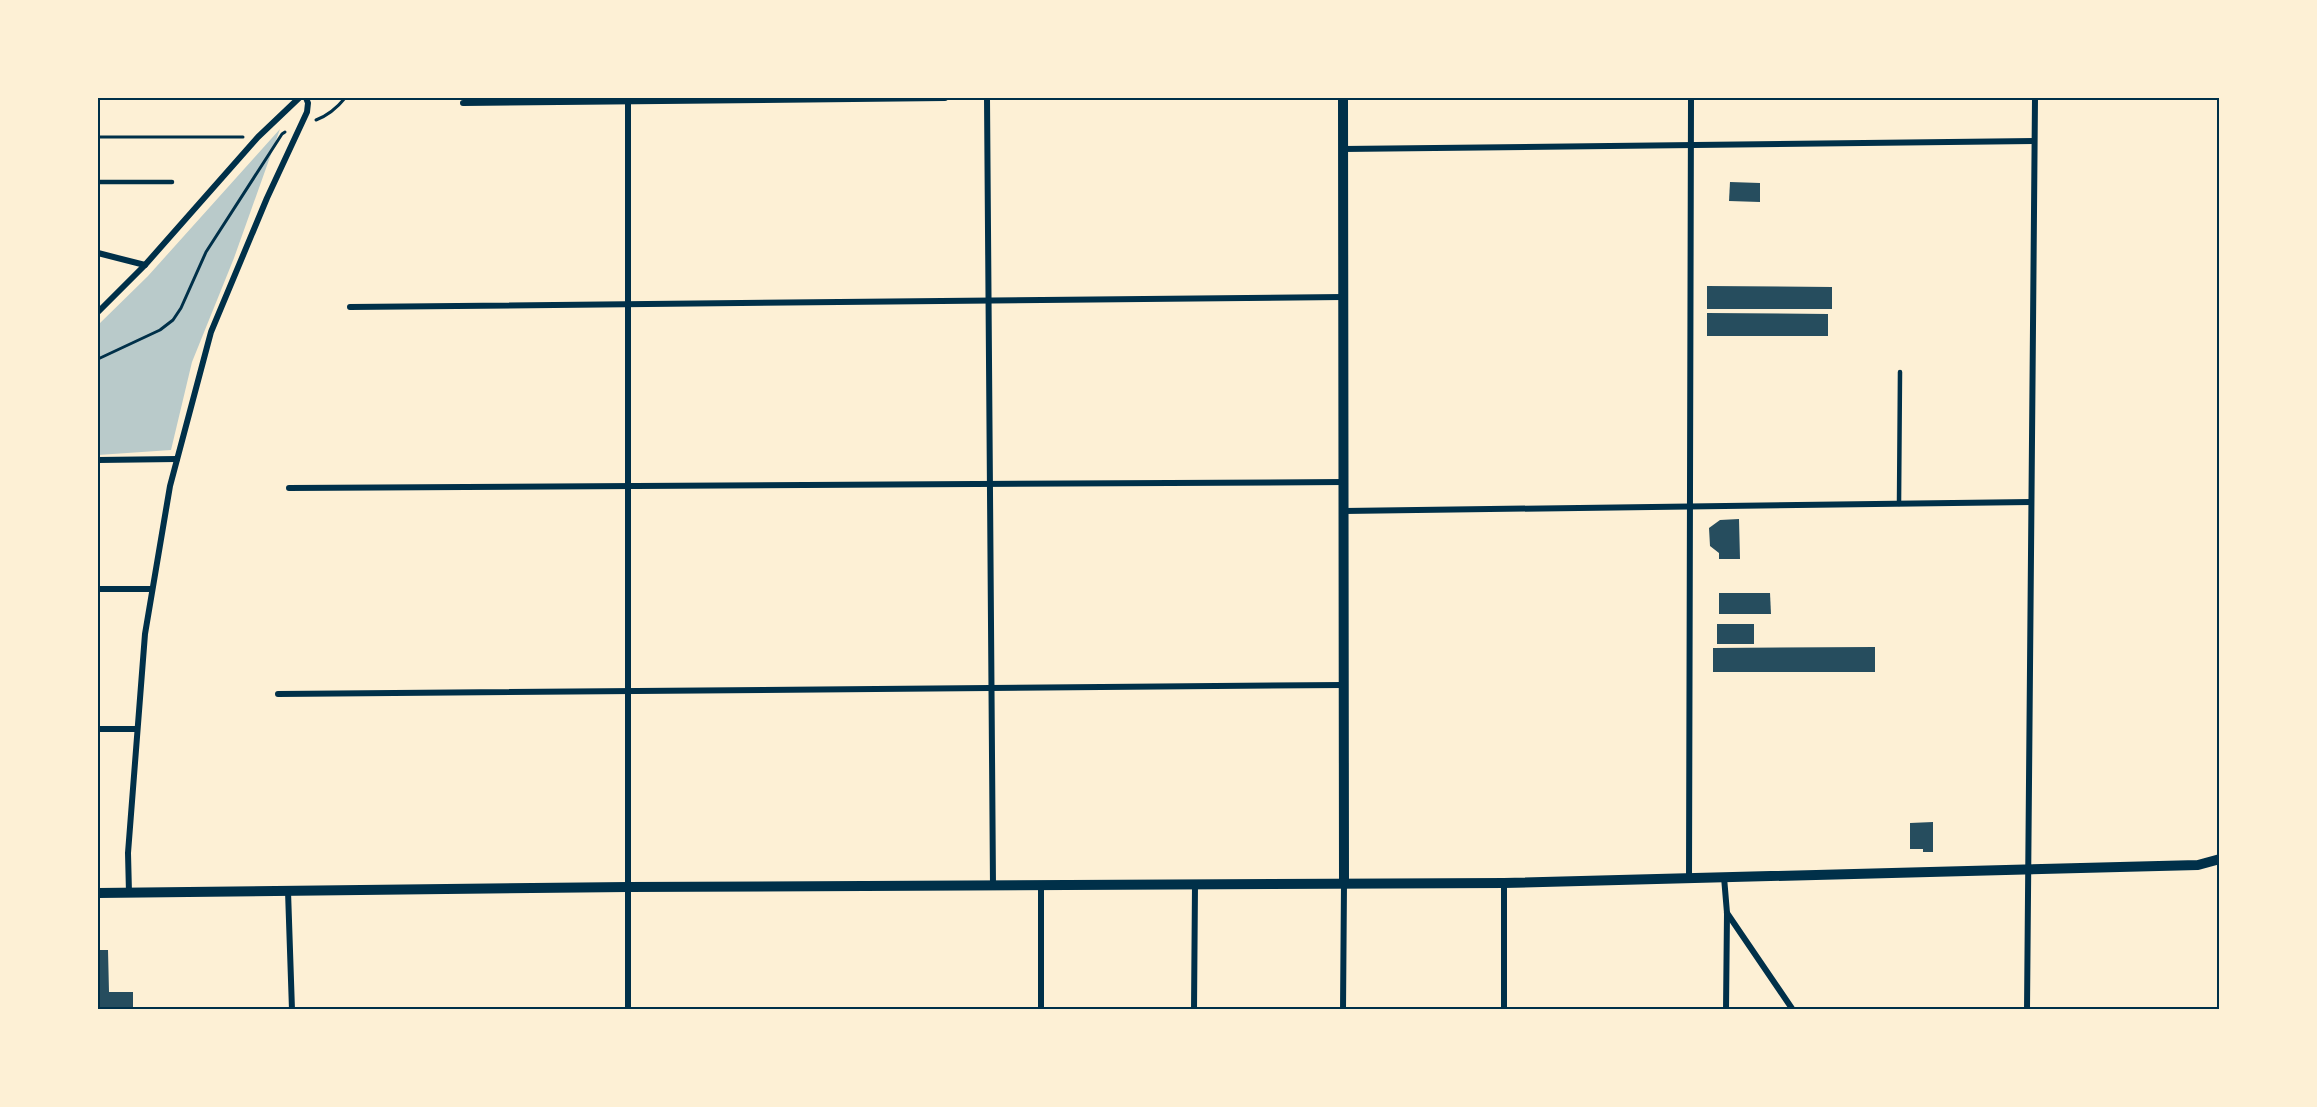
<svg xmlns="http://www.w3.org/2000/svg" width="2317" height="1107" viewBox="0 0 2317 1107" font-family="'Nunito Sans',sans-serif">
<rect width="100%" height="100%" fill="#fdf0d5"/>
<polygon fill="#b9caca" points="280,129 234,258 192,362 171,450 98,455 98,325 148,276"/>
<g fill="#264d5e">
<polygon points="1730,182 1760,183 1760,202 1729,201"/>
<polygon points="1707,286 1832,287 1832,309 1707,309"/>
<polygon points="1707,313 1828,314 1828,336 1707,336"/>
<polygon points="1739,519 1740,559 1719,559 1719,553 1710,546 1709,528 1720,520"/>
<polygon points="1719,593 1770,593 1771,614 1719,614"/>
<rect x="1717" y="624" width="37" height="20"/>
<polygon points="1875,647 1875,672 1713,672 1713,648"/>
<polygon points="1933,822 1933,852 1923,852 1923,849 1910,849 1910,823"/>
<polygon points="98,950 108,950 109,992 133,992 133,1010 98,1010"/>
</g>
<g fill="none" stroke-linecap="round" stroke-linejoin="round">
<g stroke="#003049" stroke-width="3">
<path d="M316,120c13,-5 21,-12 29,-22"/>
<polyline points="98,137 243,137"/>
<polyline points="98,359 160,330 173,320 181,308 206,252 282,134 285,132"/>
</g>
<g stroke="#003049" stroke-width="4.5">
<polyline points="98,182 172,182"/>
<polyline points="1899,504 1900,372"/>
</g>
<g stroke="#003049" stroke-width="6">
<polyline points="628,98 628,1010"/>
<polyline points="987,98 993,886"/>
<polyline points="463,103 945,98"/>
<polyline points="1343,149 2034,141"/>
<polyline points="98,253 145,265"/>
<polyline points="350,307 1343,297"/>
<polyline points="98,312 145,265 258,137 299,98"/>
<polyline points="98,460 177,459"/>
<polyline points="289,488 1344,482"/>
<polyline points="1344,511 2031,502"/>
<polyline points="98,589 152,589"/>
<polyline points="278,694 1343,685"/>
<polyline points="98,729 136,729"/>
<polyline points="1724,877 1727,913 1726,1010"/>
<polyline points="1689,878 1691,98"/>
<polyline points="1504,883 1504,1010"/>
<polyline points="1041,886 1041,1010"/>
<polyline points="288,891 292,1010"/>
<polyline points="129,893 128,853 145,634 170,486 211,332 267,198 307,112 308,103 306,98"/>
<polyline points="1727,913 1793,1010"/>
<polyline points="1194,1010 1195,885"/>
<polyline points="1343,1010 1344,884"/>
<polyline points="2027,1010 2035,98"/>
</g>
<g stroke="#003049" stroke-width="10">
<polyline points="1343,98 1344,884"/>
<polyline points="98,893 628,887 1504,883 2198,865 2220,859"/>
</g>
</g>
<rect width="2317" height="1107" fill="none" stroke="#fdf0d5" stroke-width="198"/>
<rect x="99" y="99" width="2119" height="909" fill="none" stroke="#003049" stroke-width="2"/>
</svg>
